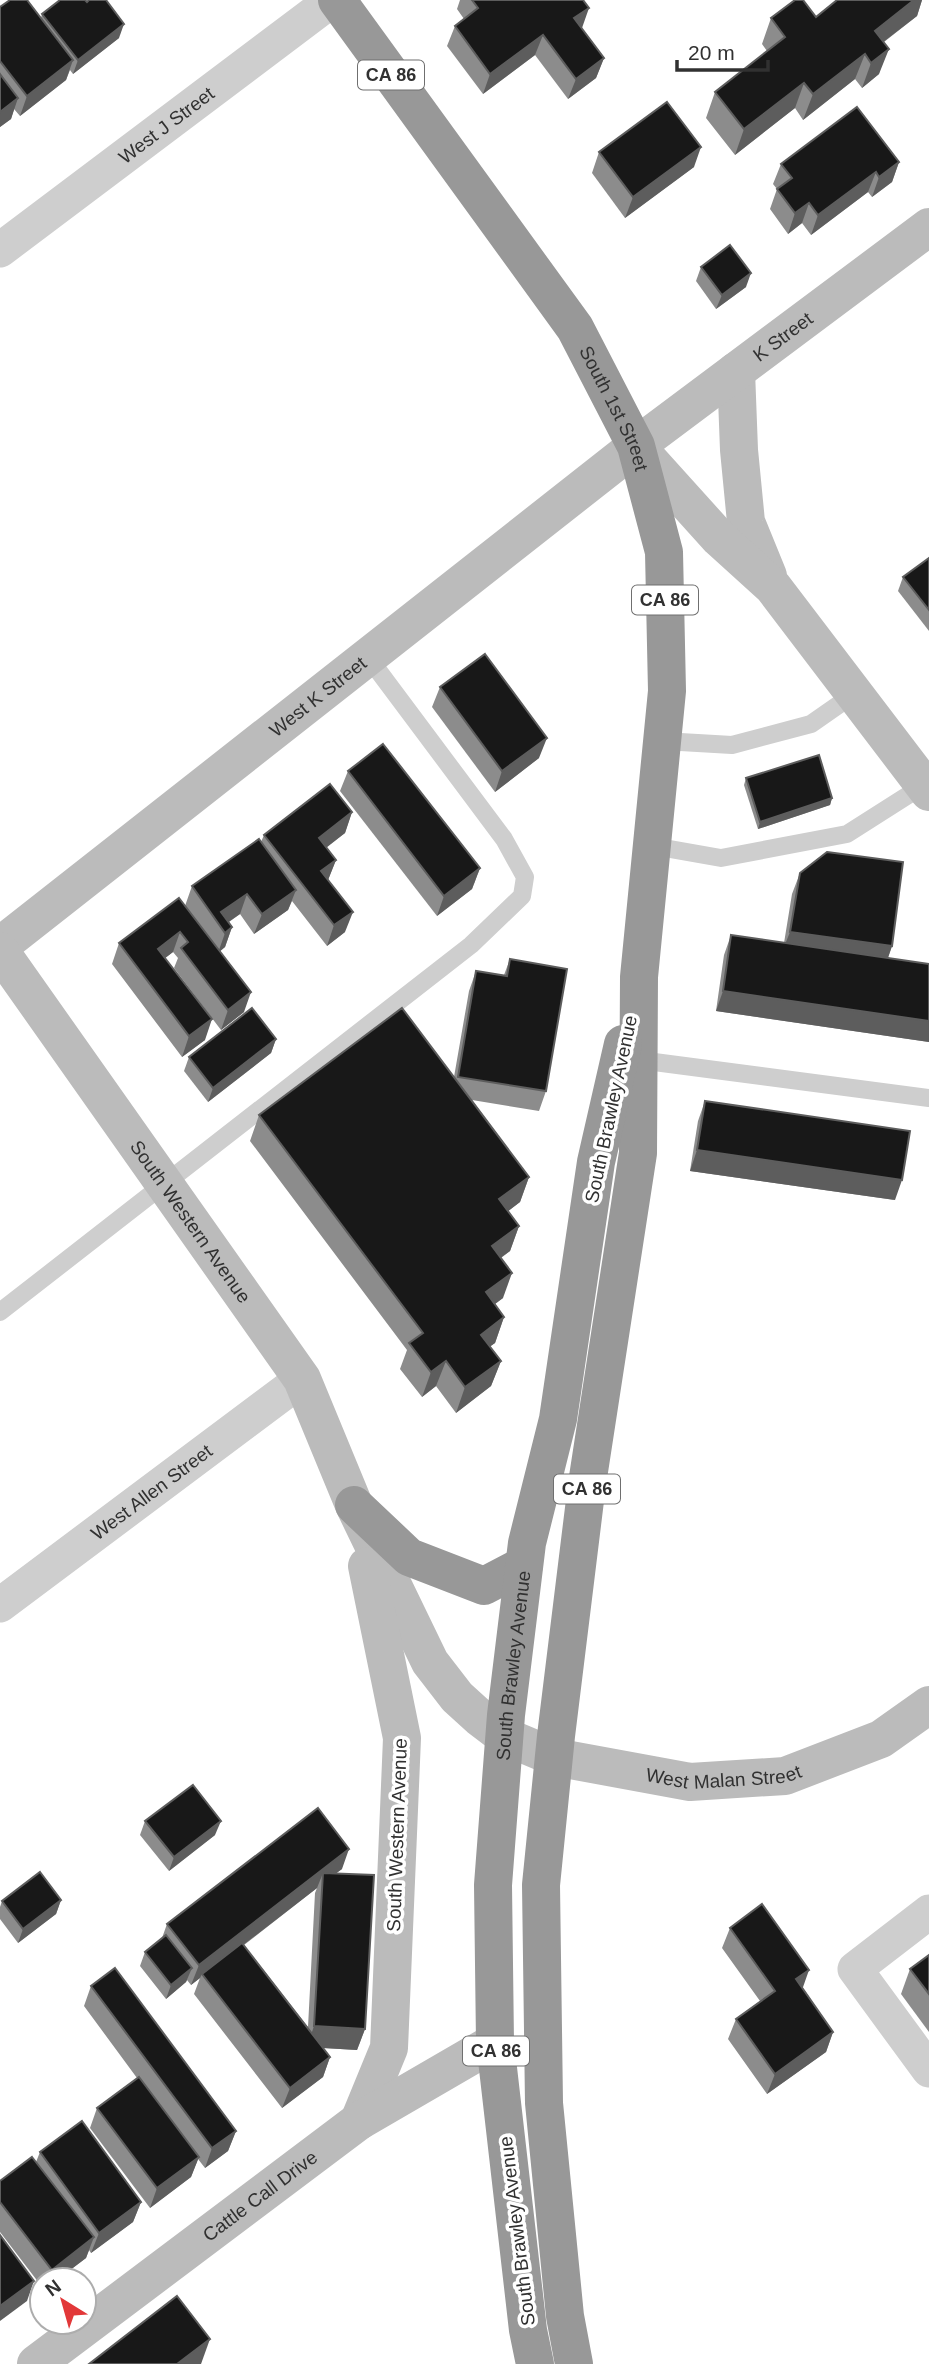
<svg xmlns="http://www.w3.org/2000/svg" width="929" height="2364" viewBox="0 0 929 2364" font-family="Helvetica,sans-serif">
<rect width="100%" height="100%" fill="#fff"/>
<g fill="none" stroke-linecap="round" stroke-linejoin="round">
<g stroke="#cecece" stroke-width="18">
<polyline points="663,741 732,745 811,724 854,694"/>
<polyline points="653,846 721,858 847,834 924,785"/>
<polyline points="639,1060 929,1098"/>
<polyline points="0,1312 471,945 522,896 525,877 504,839 368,657"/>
</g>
<g stroke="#cecece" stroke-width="35">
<path id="s1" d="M0,250l332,-250"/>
<path id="s2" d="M0,1605l302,-226"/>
<polyline points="929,1912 855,1969 929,2070"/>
</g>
<g stroke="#bbb" stroke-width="38">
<polyline points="736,371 739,450 746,522 768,576"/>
<polyline points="636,446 719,538 773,587 929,792"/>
<path id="s3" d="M0,946l636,-500 293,-219"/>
<path id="s4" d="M0,951l302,428 52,126 76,157 27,35 22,20 25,19 50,21 136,25 95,-6 96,-37 48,-34"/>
<polyline points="359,2121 389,2048 402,1738 367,1566"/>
<path id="s5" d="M36,2364l323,-243 136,-79"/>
</g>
<g stroke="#989898" stroke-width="38">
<path id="s6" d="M337,0l238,328 61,118 28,106 3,139 -28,286 -1,176 -51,331 -31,252 -15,149 3,218 21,213 9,48"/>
<polyline points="354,1505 409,1557 484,1586 524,1565"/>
<path id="s7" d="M535,2364l-7,-34 -33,-288 -2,-157 13,-170 21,-172 31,-124 38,-257 27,-118"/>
</g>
</g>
<g fill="#8c8c8c" fill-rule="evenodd">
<polygon points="460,0 583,0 581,28 604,58 596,78 568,99 535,55 483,94 447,46 455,26 464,19 457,9"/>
<polygon points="837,0 922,0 917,16 884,42 879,74 862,88 855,79 803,120 795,108 735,155 706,118 715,92 767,51 762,44 771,18 816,17"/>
<polygon points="0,7 41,18 42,14 119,38 73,74 70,70 66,80 20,116 14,109 11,119 0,127"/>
<polygon points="599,152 694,167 625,218 592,173"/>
<polygon points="899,162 892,182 872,197 868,192 811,235 802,223 788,234 770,209 777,189 773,184 781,164"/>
<polygon points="701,267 746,287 716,309 696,281"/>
<polygon points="929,558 929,631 898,591 903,577"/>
<polygon points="440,687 539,758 495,792 432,707"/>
<polygon points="348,771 480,868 472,889 437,916 340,791"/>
<polygon points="746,778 832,798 830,805 758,829 744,785"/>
<polygon points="352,812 345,833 326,847 336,860 328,880 345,932 327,946 292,901 288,910 254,934 240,914 229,922 232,927 225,947 220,951 244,1012 221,1030 174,968 178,958 173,952 165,958 205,1040 182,1057 112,964 119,943 185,906 192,886 261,842 264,835"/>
<polygon points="800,873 892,946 888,958 929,964 929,1042 716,1011 724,955 731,935 784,943 792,894"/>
<polygon points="510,959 546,1091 539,1111 472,1100 529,1177 520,1202 508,1211 519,1226 510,1251 501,1258 503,1298 495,1304 504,1317 495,1343 490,1346 501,1361 491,1386 456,1413 436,1386 422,1397 400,1369 407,1350 250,1141 259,1115 454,1077 469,991 476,971 504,975"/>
<polygon points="276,1039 271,1053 208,1102 184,1071 189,1057"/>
<polygon points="705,1101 895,1200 690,1171 698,1121"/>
<path d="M318,1808l24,61 -6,4 29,156 -8,21 -34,-2 7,9 -7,20 -41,31 -88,-114 6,-16 -9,7 -4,-5 -1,2 -20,17 -26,-33 5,-14 17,-14 5,-14zM317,1888l-2,5 -7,134 -64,-82z"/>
<polygon points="145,1821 215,1835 169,1871 140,1835"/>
<polygon points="61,1900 56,1914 18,1943 0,1919 0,1907 2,1901"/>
<polygon points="730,1928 803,1988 833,2032 826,2052 767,2094 728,2039 736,2019 760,2001 722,1948"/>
<polygon points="929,1955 929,2032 901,1994 910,1969"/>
<polygon points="91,1986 236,2131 228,2151 205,2168 198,2159 191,2177 150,2208 90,2128 97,2108 137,2078 84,2006"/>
<polygon points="40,2152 141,2202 133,2222 91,2253 89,2250 86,2258 57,2280 42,2280 42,2287 0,2232 0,2181 36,2162"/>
</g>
<g fill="#5d5d5d">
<polygon points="914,0 922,0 917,16 865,56 875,31"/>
<polygon points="589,8 582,28 574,18"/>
<polygon points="124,24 119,38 73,74 78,60"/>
<polygon points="543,35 535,55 483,94 490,74"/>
<polygon points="889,49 879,74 862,88 871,63"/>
<polygon points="865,54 855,79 803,120 813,94"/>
<polygon points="604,58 596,78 568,99 576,79"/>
<polygon points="73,60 66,80 20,116 27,96"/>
<polygon points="804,83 795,108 735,155 744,129"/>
<polygon points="18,98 11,119 0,127 0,112"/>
<polygon points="701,147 694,167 625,218 633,197"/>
<polygon points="899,162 892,182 872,197 879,177"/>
<polygon points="876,172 868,192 811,235 818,215"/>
<polygon points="809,203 802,223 788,234 795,213"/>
<polygon points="751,273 746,287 716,309 722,295"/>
<polygon points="547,738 539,758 495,792 502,771"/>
<polygon points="832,798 830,805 758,829 760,822"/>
<polygon points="352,812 345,833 312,859 319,838"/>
<polygon points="336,860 328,880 321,871"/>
<polygon points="480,868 472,889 437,916 444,896"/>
<polygon points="296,890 288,910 254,934 262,914"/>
<polygon points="247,894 240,914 221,927 221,912"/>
<polygon points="353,912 345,932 327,946 334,925"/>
<polygon points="232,927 225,947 218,953 225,933"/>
<polygon points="180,932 173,952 151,969 158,949"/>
<polygon points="790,932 892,946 885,966 782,952"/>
<polygon points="723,991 929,1021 929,1042 716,1011"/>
<polygon points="251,992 244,1012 221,1030 228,1010"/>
<polygon points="212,1019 205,1040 182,1057 189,1036"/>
<polygon points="276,1039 271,1053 208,1102 213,1088"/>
<polygon points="697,1150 902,1180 895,1200 690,1171"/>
<polygon points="529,1177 520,1202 490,1225 499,1199"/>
<polygon points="519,1226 510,1251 482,1271 492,1246"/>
<polygon points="512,1273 503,1298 476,1318 486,1292"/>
<polygon points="504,1317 495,1343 472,1360 481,1335"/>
<polygon points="446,1361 436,1386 422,1397 431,1372"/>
<polygon points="501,1361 491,1386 456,1413 465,1387"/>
<polygon points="221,1821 215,1835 169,1871 174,1857"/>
<polygon points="349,1849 342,1869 322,1884 323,1873 317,1888 203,1976 202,1974 200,1978 191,1985 199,1965"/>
<polygon points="61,1900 56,1914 18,1943 23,1929"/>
<polygon points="192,1968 186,1982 166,1999 171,1985"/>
<polygon points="809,1970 802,1990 796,1979"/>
<polygon points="314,2026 365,2029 357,2050 307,2047"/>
<polygon points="833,2032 826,2052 767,2094 775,2074"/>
<polygon points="330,2057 323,2077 282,2108 290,2088"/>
<polygon points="236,2131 228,2151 205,2168 212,2148"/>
<polygon points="199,2157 191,2177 150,2208 157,2188"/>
<polygon points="141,2202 133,2222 91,2253 99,2233"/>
<polygon points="94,2237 86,2258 57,2280 48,2280 52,2270"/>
<polygon points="34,2281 27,2301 0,2321 0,2306"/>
<polygon points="210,2339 201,2364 177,2364"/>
</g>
<g fill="#181818" stroke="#5d5d5d" stroke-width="2">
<polygon points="10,0 27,0 73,60 27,96 0,61 0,7"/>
<polygon points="60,0 85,0 87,2 89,0 106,0 124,24 78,60 42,14"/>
<polygon points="472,0 583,0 589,8 574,18 604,58 576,79 543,35 490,74 455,26 478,8"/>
<polygon points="795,0 803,0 816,17 837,0 914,0 875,31 889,49 871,63 865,54 813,94 804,83 744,129 715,92 785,37 771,18"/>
<polygon points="0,74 18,98 0,112"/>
<polygon points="667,102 701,147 633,197 599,152"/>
<polygon points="857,107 899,162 879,177 876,172 818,215 809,203 795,213 777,189 792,178 781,164"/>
<polygon points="730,245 751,273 722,295 701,267"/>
<polygon points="929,558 929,610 903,577"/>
<polygon points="485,654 547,738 502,771 440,687"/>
<polygon points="383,744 480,868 444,896 348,771"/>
<polygon points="819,755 832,798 760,822 746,778"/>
<polygon points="330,784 352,812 319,838 336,860 321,871 353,912 334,925 264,835"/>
<polygon points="259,839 296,890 262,914 247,894 221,912 232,927 225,933 192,886"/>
<polygon points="827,852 903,862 892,946 790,932 800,873"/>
<polygon points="179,898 251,992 228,1010 181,948 188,942 180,932 158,949 212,1019 189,1036 119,943"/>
<polygon points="731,935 929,964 929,1021 723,991"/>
<polygon points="510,959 567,969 546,1091 458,1077 476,971 507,976"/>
<polygon points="252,1008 276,1039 213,1088 189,1057"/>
<polygon points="402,1008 529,1177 499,1199 519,1226 492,1246 512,1273 486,1292 504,1317 481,1335 501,1361 465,1387 446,1361 431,1372 409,1343 423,1333 259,1115"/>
<polygon points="705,1101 910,1131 902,1180 697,1150"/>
<polygon points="193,1785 221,1821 174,1857 145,1821"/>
<polygon points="318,1808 349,1849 199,1965 167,1924"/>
<polygon points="40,1872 61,1900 23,1929 2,1901"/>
<polygon points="323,1873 374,1875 365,2029 314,2026"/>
<polygon points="762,1904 809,1970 796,1979 833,2032 775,2074 736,2019 775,1991 730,1928"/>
<polygon points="166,1935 192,1968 171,1985 145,1952"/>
<polygon points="242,1943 330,2057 290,2088 202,1974"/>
<polygon points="929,1955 929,1994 910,1969"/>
<polygon points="115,1968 236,2131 212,2148 91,1986"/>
<polygon points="139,2077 199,2157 157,2188 97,2108"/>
<polygon points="82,2121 141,2202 99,2233 40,2152"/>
<polygon points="32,2157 94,2237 52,2270 0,2202 0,2181"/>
<polygon points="0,2235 34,2281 0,2306"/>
<polygon points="177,2296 210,2339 177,2364 89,2364"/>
</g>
<g text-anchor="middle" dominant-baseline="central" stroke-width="7" stroke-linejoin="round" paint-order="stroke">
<g fill="#fff" stroke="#6f6f6f" stroke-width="2">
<rect x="358" y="60.5" width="66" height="29" rx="5"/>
<rect x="632" y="585.5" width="66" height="29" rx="5"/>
<rect x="554" y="1474.5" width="66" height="29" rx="5"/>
<rect x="463" y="2036.5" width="66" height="29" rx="5"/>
</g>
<g font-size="18" font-weight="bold" fill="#313131">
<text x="391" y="75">CA 86</text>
<text x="665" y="600">CA 86</text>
<text x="587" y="1489">CA 86</text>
<text x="496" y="2051">CA 86</text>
</g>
<g font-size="19" fill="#313131" stroke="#fff">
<text stroke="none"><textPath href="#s1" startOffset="208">West J Street</textPath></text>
<text stroke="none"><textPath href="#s3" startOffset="992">K Street</textPath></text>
<text stroke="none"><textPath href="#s6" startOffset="495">South 1st Street</textPath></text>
<text stroke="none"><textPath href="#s3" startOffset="404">West K Street</textPath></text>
<text transform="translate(611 1109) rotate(-78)">South Brawley Avenue</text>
<text stroke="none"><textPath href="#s4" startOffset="331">South Western Avenue</textPath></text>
<text stroke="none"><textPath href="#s2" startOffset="189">West Allen Street</textPath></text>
<text stroke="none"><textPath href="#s7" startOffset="702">South Brawley Avenue</textPath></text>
<text stroke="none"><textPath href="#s4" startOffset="1166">West Malan Street</textPath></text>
<text transform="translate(397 1835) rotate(-88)">South Western Avenue</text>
<text stroke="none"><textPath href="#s5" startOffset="280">Cattle Call Drive</textPath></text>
<text transform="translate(517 2231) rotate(-97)">South Brawley Avenue</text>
</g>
</g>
<g transform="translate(63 2301) rotate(323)"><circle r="33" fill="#ffffff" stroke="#adadad" stroke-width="2"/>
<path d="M0-5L12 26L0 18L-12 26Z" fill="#e23839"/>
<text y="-10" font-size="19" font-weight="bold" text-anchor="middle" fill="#313131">N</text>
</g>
<path d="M677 60v10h91v-10" fill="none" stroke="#313131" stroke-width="3.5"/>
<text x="688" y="60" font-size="21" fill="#313131" stroke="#ffffff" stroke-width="5" paint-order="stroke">20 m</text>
</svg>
